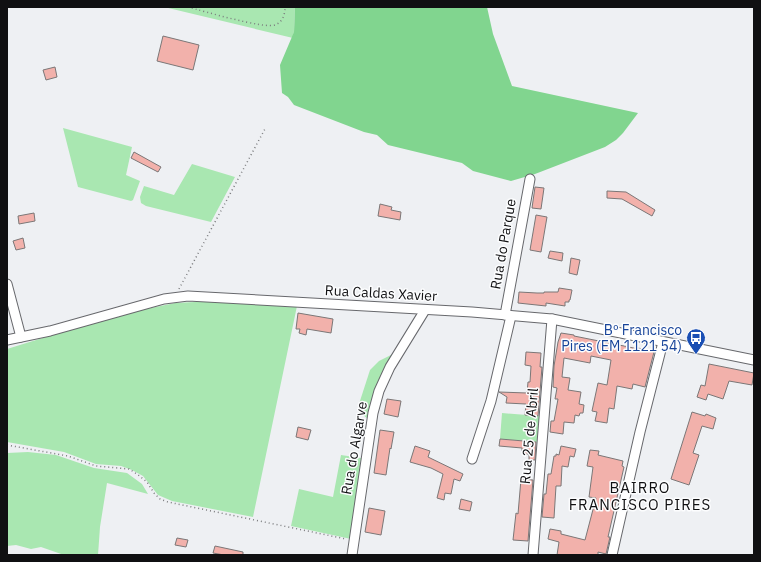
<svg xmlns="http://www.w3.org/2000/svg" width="761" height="562" viewBox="0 0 761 562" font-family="'IBM Plex Sans',sans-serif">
<rect width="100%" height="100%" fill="#eef0f3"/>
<g fill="#a9e7b1">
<polygon points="164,7 295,7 294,32 293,38"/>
<polygon points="63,128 132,147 126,175 140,181 133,200 131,201 78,187"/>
<polygon points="192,164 235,177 211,222 146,206 141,203 140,197 144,186 174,195"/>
<polygon points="215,301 297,306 253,517 172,501 158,495 143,476 132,470 121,466 96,464 64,452 7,442 7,349 117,315 175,303"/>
<polygon points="395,353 368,419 362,414 359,404 370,370 379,361"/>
<polygon points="502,413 540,416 537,442 500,439"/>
<polygon points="28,452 56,455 94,468 127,473 142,484 148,494 107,483 100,527 98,555 64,555 41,547 31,549 16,545 7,546 7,453"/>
<polygon points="341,455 361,458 351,539 291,526 299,489 333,497"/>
</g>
<polygon fill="#81d58f" points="295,7 487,7 493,34 512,86 638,113 623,133 616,140 605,147 535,174 511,181 473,171 462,163 388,145 377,135 364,132 294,105 288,97 282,93 280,65 294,32"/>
<g fill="#f2b1ab" stroke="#7b7777">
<polygon points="163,36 199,45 193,70 157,61"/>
<polygon points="55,67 57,77 46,80 43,70"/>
<polygon points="134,152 161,167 158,172 131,158"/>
<polygon points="535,187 544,188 541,209 532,208"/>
<polygon points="607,191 626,192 655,210 652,216 622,199 607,198"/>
<polygon points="380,204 392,207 391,210 401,212 400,220 378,216"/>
<polygon points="34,213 35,221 19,224 18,216"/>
<polygon points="536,215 547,217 541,252 530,250"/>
<polygon points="23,238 25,248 16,250 13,241"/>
<polygon points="550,251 563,253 562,261 548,258"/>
<polygon points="571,258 580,260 577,275 569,273"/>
<polygon points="559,288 572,290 570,300 569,300 569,302 565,302 565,306 546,303 546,306 518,303 519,292 537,293 544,293 544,292 558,292"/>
<polygon points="298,313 333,319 331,333 307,329 306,335 299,333 300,329 296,329"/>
<polygon points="561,333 574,335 574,336 624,346 638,349 638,348 654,352 645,387 633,384 632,389 617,386 614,409 609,408 607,423 595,421 597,412 592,411 598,383 607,385 611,360 591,356 590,363 564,358 562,377 570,378 568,390 581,392 579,404 584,405 583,413 580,413 579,416 575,415 574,423 564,422 563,434 550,432 551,421 554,421 558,399 555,399 557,388 553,387 554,366 558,342"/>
<polygon points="526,352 541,353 540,367 542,367 538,416 525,415 526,404 506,403 507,397 499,392 527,393 528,382 530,382 531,366 525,365"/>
<polygon points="709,364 754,373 752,385 729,381 723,399 708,394 706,400 697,397 701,385 705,386"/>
<polygon points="387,399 401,401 398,417 384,414"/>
<polygon points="692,412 705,416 706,414 716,418 713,429 702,426 693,453 699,455 689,485 671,479"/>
<polygon points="298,427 311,430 308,440 296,437"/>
<polygon points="380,430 394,432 391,449 390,448 386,475 374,473"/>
<polygon points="500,439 536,442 535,460 529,460 529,454 524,454 525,451 522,451 522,448 499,446"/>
<polygon points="415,446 430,451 428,457 463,474 460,481 454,479 451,494 445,493 444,500 437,498 443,474 431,468 410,462"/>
<polygon points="561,446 576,449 574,457 570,456 568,467 562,466 561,486 556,486 554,518 542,517 544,494 546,494 548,474 551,474 554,456 556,456 556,454 559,455"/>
<polygon points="590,450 599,451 598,455 623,461 622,466 624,467 608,537 610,537 606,554 598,552 598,555 557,555 559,542 548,539 550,529 561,531 561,534 585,540 596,498 589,497 593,467 587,466"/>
<polygon points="521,479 533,480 528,541 513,540 516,513 518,514"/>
<polygon points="461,499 472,502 470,511 459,509"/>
<polygon points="369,508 385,511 381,535 365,532"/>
<polygon points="177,538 188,540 186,547 175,545"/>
<polygon points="215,546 243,552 243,555 224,555 213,553"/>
</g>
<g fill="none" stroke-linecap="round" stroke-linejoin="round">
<g stroke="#67686c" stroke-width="11">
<g id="minor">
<polyline points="7,284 21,337"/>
<polyline points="505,315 530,179"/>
<polyline points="7,340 50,331 164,299 188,296 472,312 552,319 754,360"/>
<polyline points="472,459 491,401 511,316"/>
<polyline points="352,555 373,413 379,391 390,367 425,310"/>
<polyline points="533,555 552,319"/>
<polyline points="612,555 640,432 663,342"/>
</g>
</g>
<g stroke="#7a7b7d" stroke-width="1.5" stroke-dasharray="1 3" stroke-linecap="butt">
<path d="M188,7c15,4 76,22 87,18 8,-3 10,-11 10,-18"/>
<polyline points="179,289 266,127"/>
<polyline points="7,445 68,456 96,466 129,469 137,474 147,482 154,493 160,499 168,502 346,539"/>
</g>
<use href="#minor" stroke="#fff" stroke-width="9"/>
</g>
<defs>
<g id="bus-pin" transform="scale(1)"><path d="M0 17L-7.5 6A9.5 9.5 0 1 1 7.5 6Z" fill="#1a4fb4" stroke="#fcfdfe"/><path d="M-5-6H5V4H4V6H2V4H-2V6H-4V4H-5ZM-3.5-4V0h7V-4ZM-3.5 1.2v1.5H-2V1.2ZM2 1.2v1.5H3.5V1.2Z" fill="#fff"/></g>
</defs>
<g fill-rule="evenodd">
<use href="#bus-pin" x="696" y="338"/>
</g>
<g text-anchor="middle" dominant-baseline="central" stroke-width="3" stroke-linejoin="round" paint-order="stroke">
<g font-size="14" fill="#101012" stroke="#fcfdfe">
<text transform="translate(503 244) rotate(-80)">Rua do Parque</text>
<text transform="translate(381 293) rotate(3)">Rua Caldas Xavier</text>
<text transform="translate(529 436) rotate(-85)">Rua 25 de Abril</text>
<text transform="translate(354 448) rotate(-80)">Rua do Algarve</text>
</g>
<g font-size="14" fill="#164399" stroke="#fcfdfe" text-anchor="end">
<text x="682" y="330">Bº Francisco<tspan x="682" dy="16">Pires (EM 1121 54)</tspan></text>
</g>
<g font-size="15" letter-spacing="1" fill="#101012" stroke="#fcfdfe">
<text x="640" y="487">BAIRRO<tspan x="640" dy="17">FRANCISCO PIRES</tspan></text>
</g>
</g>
<rect width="761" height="562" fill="none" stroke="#101012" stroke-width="16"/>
</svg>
